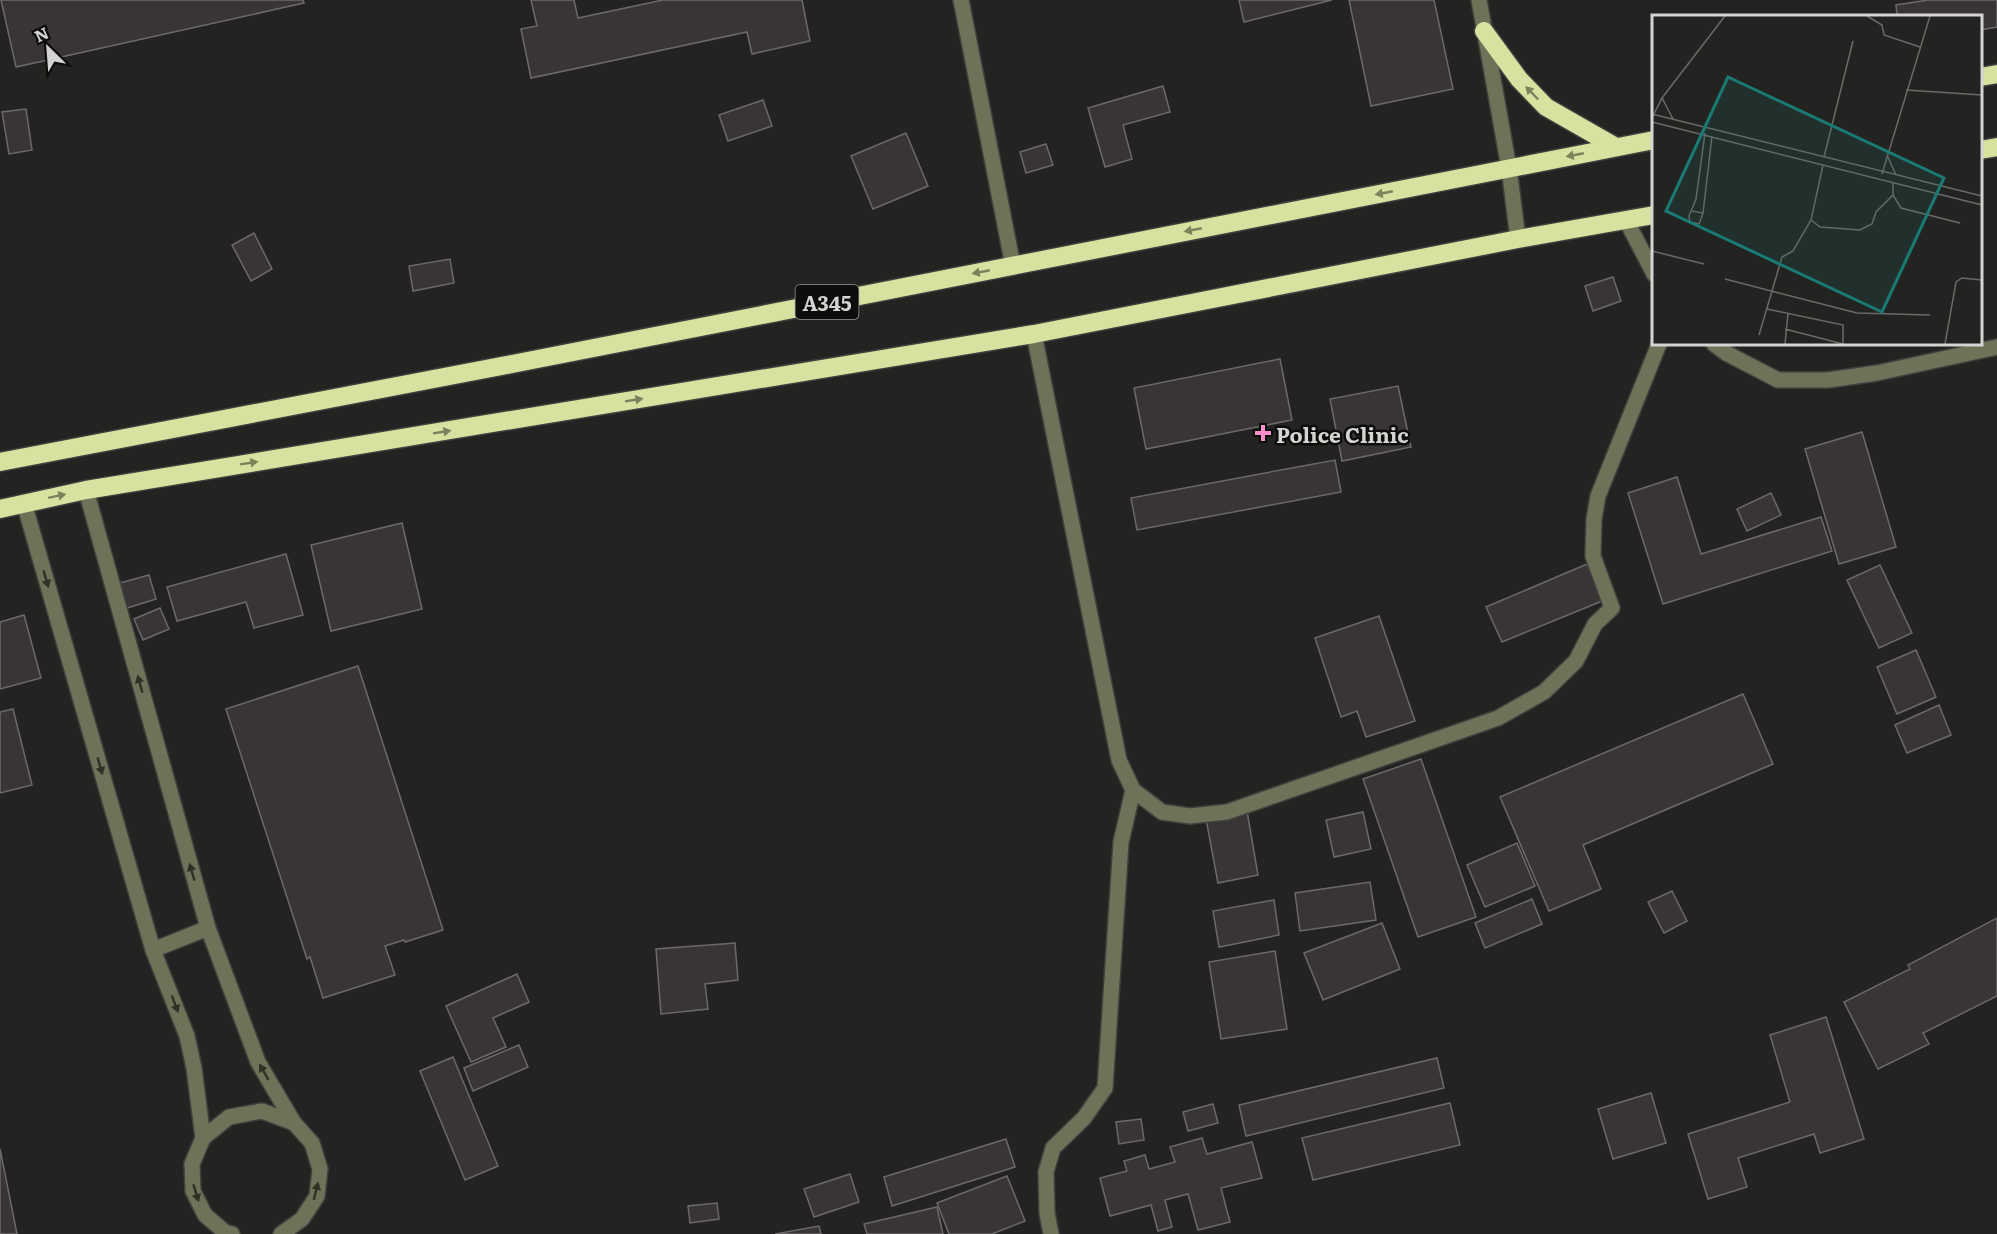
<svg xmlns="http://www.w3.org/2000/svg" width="1997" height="1234" viewBox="0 0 1997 1234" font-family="Literata,serif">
<rect width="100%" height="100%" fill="#232421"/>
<g fill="#393537" stroke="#6d696b" stroke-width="1.5">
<polygon points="1,0 303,0 304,3 16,67"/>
<polygon points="531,0 574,0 578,18 663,0 802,0 810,41 752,54 747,32 531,78 521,29 537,26"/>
<polygon points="1239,0 1332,0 1244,22"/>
<polygon points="1349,0 1434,0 1453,89 1371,106"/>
<polygon points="1928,0 1997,0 1997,27 1980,30 1980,16 1897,16 1896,5"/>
<polygon points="1163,86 1170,112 1123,125 1132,159 1105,167 1088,108"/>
<polygon points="763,100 772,126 728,141 719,115"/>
<polygon points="26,109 32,150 9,154 2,112"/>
<polygon points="906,133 928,186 873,209 851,156"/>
<polygon points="1046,144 1053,165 1026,173 1020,152"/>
<polygon points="254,233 272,269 251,281 232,245"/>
<polygon points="450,259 454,283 413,291 409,266"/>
<polygon points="1613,277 1621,301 1593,311 1585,286"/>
<polygon points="1280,359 1292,420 1146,449 1134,388"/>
<polygon points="1398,386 1411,447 1342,461 1330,399"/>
<polygon points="1862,432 1896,547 1839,564 1805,449"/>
<polygon points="1335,460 1341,492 1137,530 1131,498"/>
<polygon points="1677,477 1701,554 1821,517 1832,551 1663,604 1628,493"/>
<polygon points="1771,493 1781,515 1747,531 1737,509"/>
<polygon points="402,523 422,609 331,631 311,545"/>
<polygon points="286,554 303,615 254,628 246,602 177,621 167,587"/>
<polygon points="1587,564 1602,601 1502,642 1486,607"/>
<polygon points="1880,565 1912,633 1879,648 1847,580"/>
<polygon points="149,575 156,599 127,608 120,583"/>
<polygon points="160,608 169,629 143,640 134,619"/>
<polygon points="24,615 41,678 0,689 0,622"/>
<polygon points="1379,616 1415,721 1366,737 1357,711 1341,717 1315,638"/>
<polygon points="1916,650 1936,697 1897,714 1877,667"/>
<polygon points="358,666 443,930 405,942 404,940 385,946 395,975 323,998 310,957 307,959 226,709"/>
<polygon points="1743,694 1773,764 1583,845 1601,889 1549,911 1500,797"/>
<polygon points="1939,705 1951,735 1907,753 1895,725"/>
<polygon points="13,709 32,785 0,793 0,712"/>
<polygon points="1421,759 1476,917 1418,937 1363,779"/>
<polygon points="1247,811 1258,875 1218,883 1206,819"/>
<polygon points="1363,812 1371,849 1334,857 1326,820"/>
<polygon points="1517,843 1535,886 1485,907 1467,865"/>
<polygon points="1370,882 1376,920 1300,931 1295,893"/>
<polygon points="1672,891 1687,921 1664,933 1648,902"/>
<polygon points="1532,899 1542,924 1485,948 1475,923"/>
<polygon points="1274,900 1279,935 1219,947 1213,911"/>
<polygon points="1997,918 1997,996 1923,1033 1929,1044 1878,1069 1844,1002 1910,969 1908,965"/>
<polygon points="1382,923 1400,969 1323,1000 1304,953"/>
<polygon points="735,943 738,980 705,984 708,1009 661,1014 656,949"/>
<polygon points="1275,951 1287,1029 1221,1039 1209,962"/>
<polygon points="517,974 529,1002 493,1018 506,1047 471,1062 446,1006"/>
<polygon points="1826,1017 1864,1139 1820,1153 1814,1134 1738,1158 1747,1187 1708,1199 1688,1134 1790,1102 1770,1035"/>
<polygon points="519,1045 528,1067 473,1091 464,1068"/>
<polygon points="453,1057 498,1166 465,1180 420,1071"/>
<polygon points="1437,1058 1444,1088 1246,1136 1239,1105"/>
<polygon points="1651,1093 1666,1143 1613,1159 1598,1109"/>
<polygon points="1450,1103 1460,1145 1313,1180 1302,1138"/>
<polygon points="1213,1104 1218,1123 1188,1131 1183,1112"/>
<polygon points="1141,1119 1144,1140 1119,1144 1116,1122"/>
<polygon points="1202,1138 1207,1154 1252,1142 1262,1178 1221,1188 1230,1222 1198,1230 1188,1194 1165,1200 1172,1227 1158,1231 1151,1205 1110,1216 1100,1178 1127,1171 1124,1161 1145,1155 1149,1169 1175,1162 1170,1147"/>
<polygon points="1006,1139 1015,1167 892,1206 884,1177"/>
<polygon points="0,1149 17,1234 0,1234"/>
<polygon points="850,1174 859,1202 814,1217 804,1189"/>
<polygon points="1007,1176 1025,1221 992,1234 949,1234 937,1203"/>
<polygon points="717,1203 719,1219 690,1223 688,1206"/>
<polygon points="937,1207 943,1234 867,1234 864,1224"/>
<polygon points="819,1226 821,1234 775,1234"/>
</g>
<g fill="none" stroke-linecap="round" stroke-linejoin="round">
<g stroke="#3f403d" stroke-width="18">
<g id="minor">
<polyline points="961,0 1013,266"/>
<polyline points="1479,0 1509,168 1518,239"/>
<polyline points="1626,220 1654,274"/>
<polyline points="1034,334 1119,760 1133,790 1162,812 1190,816 1227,812 1498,718 1544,692 1576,661 1595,624 1612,608 1593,556 1594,519 1598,496 1659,344"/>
<polyline points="1714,344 1726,353 1778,380 1828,380 1877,373 1997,347"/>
<polyline points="86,490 208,928 258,1062 294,1123"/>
<polyline points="24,503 153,950 187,1036 194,1068 203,1138"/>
<polyline points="153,950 208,928"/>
<polyline points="232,1234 226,1233 205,1215 193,1191 192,1164 203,1138 229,1117 262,1111 294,1123 312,1143 320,1169 317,1196 302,1219 281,1234"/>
<polyline points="1051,1234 1047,1213 1046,1172 1053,1148 1084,1118 1105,1088 1121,842 1133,790"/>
</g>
</g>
<g stroke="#3f403d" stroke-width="21">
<g id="highway">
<polyline points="1484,31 1519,79 1546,107 1616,147"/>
<polyline points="1980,77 1997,74"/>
<polyline points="1980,150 1997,147"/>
<polyline points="0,462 512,364 1654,140"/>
<polyline points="0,509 86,490 1034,334 1518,239 1654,215"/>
</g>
</g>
<use href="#minor" stroke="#6e7258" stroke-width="15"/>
<use href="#highway" stroke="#d8e19f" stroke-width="18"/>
</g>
<defs><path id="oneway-solid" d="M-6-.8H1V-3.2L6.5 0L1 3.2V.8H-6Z" transform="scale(1.5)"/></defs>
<g fill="#7d825c">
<use href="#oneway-solid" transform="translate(1532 93) rotate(-134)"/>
<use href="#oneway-solid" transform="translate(1575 155) rotate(169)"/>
<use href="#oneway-solid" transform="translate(1384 193) rotate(169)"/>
<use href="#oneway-solid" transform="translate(1193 230) rotate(169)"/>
<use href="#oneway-solid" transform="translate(981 272) rotate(169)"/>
<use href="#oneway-solid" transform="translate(634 400) rotate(-9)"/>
<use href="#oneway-solid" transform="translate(442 432) rotate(-9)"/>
<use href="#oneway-solid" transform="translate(249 463) rotate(-9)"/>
<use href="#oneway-solid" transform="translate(57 496) rotate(-12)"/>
</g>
<g fill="#2f3026">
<use href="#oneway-solid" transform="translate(46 579) rotate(74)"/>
<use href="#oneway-solid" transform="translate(140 684) rotate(-106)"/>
<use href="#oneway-solid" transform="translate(100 766) rotate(74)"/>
<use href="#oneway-solid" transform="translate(192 872) rotate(-106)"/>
<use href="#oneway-solid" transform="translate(175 1004) rotate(69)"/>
<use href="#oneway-solid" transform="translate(264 1072) rotate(-120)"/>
<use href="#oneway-solid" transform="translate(316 1191) rotate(-76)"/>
<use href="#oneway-solid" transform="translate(196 1193) rotate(73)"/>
</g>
<path fill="#f98fca" stroke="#0d0d0b" stroke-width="2" d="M1260 424h6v6h6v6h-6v6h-6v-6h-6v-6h6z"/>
<g text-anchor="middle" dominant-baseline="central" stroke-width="5" stroke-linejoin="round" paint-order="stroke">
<rect fill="#0d0d0b" stroke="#989896" stroke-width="1.5" x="795.5" y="285" width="63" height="34" rx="4.5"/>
<g font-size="20" font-weight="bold" fill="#d4d4d2">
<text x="827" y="302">A345</text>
</g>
<g font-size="21" font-weight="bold" fill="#d4d4d2" stroke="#0d0d0b" text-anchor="start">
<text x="1276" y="433">Police Clinic</text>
</g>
</g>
<g transform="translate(1652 15)">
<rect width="330" height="330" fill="#232421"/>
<path fill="none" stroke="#6a6a68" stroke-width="1.5" d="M215,1l15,9 2,10 36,12M254,75l76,5M10,83l11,21M0,99l330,82M0,103l10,-20 63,-82M0,107l330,83M235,140l9,20M172,142l29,-116M230,159l48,-158M241,168v12l8,13 59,15M40,196l11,2 -4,11 -9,-2 -1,-6 7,-17 9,-66M51,198l9,-77M159,205l9,7 40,3 12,-6 4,-12 17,-17M0,236l52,13M73,264l132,34 73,2M115,294l76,16v19M133,314l58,15M107,320l23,-78 11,-6 18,-31 12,-55M133,329l3,-31M293,329l11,-62 6,-4 20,2"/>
<path fill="#197b73" fill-opacity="0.15" stroke="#197b73" stroke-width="3" d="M76,62l216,101 -62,134 -216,-101z"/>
<rect width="330" height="330" fill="none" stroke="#d4d4d2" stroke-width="3"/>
</g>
<g transform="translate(48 48) rotate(335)" stroke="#0d0d0b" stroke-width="4.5" paint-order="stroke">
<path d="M0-4.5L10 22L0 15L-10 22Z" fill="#d4d4d2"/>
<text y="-9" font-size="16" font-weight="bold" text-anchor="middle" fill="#d4d4d2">N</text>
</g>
</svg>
